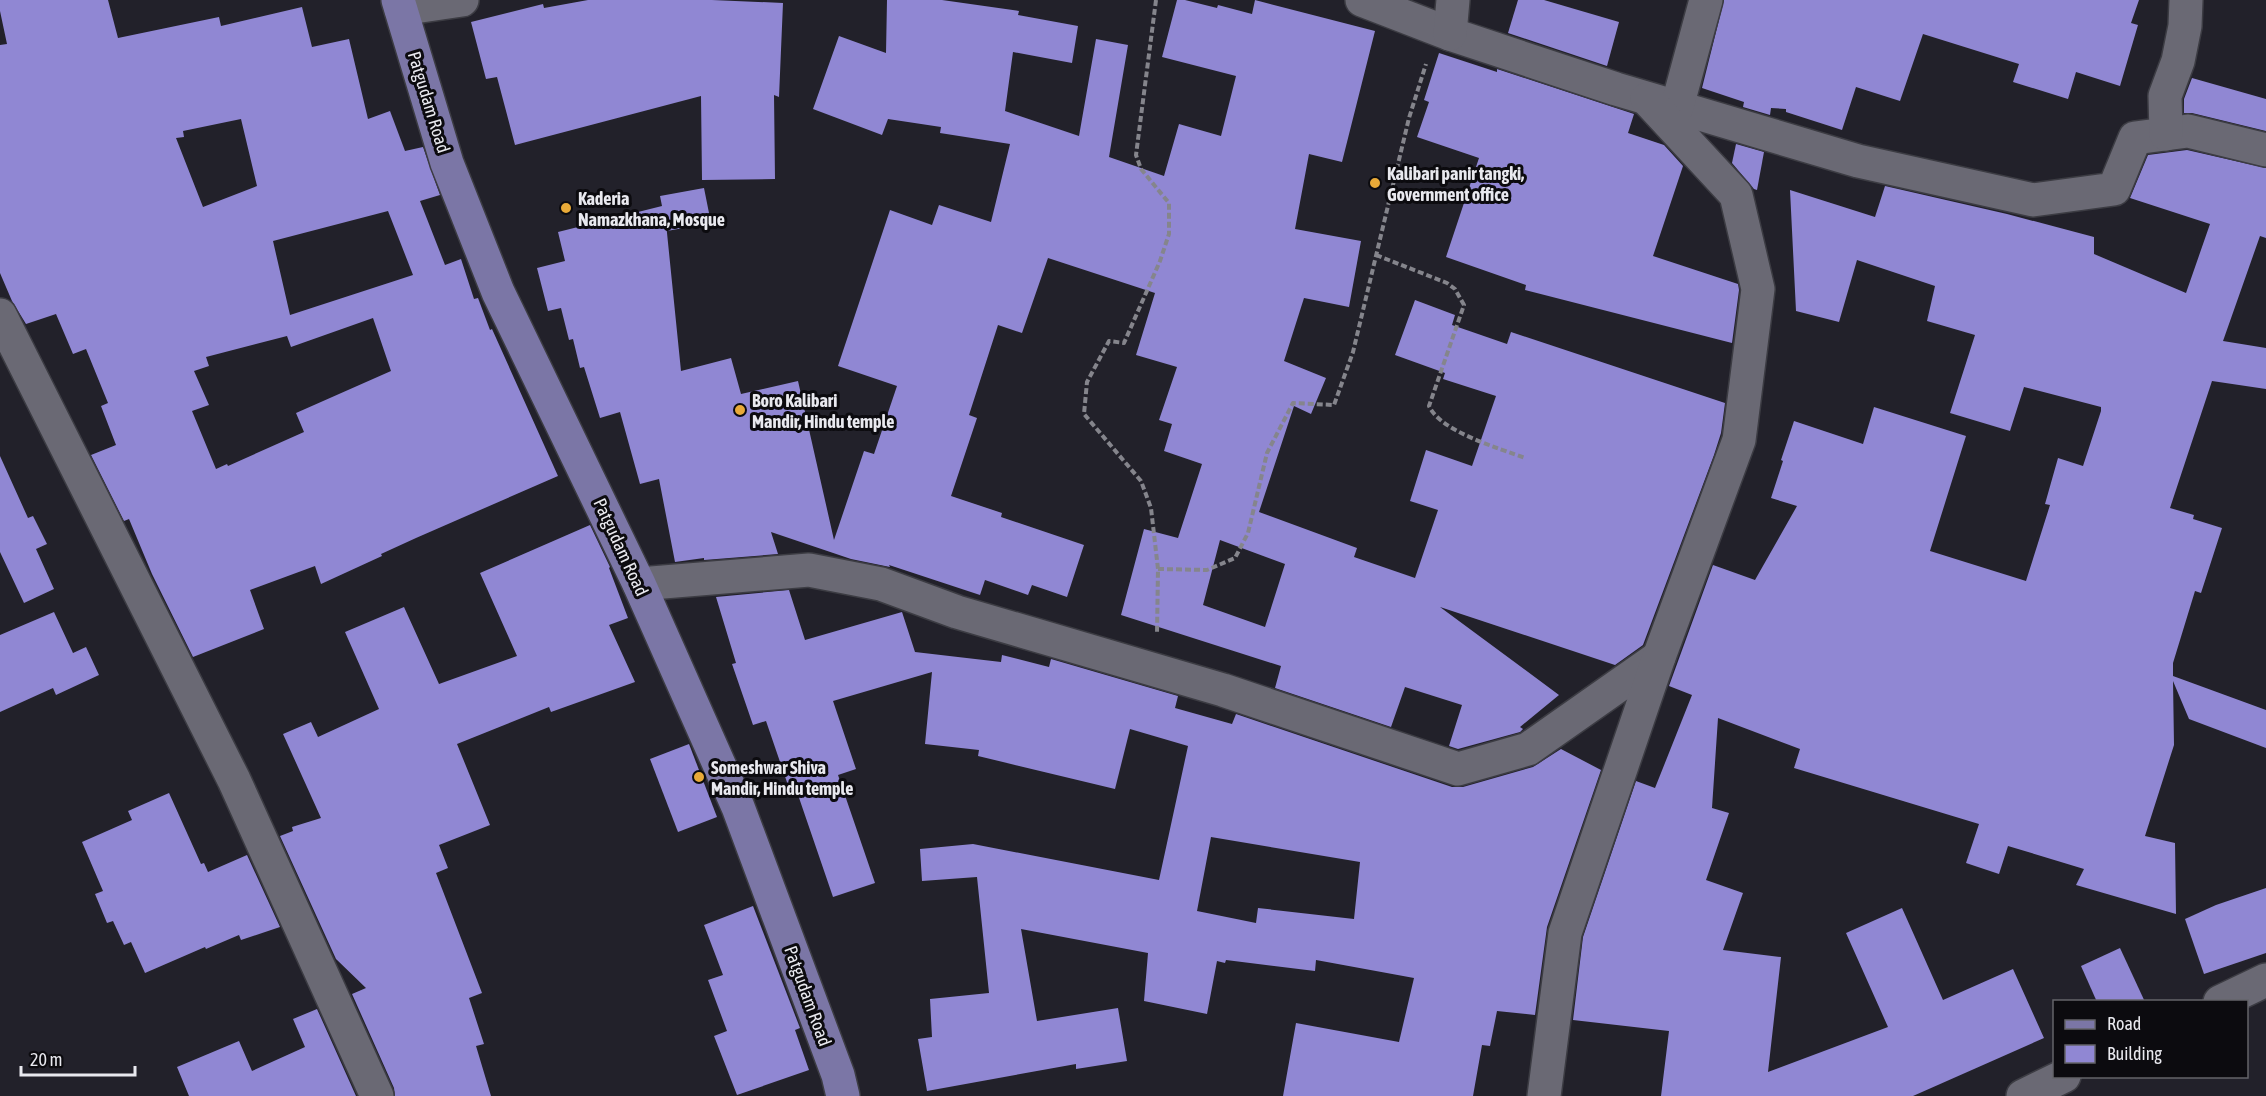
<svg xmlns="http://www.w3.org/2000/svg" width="2266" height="1096" viewBox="0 0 2266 1096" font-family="'Asap Condensed',sans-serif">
<rect width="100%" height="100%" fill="#22212a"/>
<g fill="#9087d3" fill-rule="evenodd">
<path d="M0,0h108l10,38 101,-21 2,9 81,-19 10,40 37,-8 19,80 22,-8 15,40 18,-4 17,48 -20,6 25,64 16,-6 13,40 4,-1 12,32 2,-1 66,147 -142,62 -35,16 1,2 -61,28 -6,-18 -65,24 14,39 -71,28 -41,-83 -23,-55 -5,2 -33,-66 25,-10 -15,-39 7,-3 -22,-54 -13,5 -17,-40 -30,10 -14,-23 -12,-28v-228l7,-1 -7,-33zM241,119l16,67 -54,21 -27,-69 8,-1 -1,-6zM388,211l25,64 -123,40 -17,-74zM373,318l18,53 -95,42 8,19 -76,34 -1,-2 -11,5 -24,-58 17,-6 -15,-34 15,-5 -3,-9 81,-21 4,11z"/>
<polygon points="588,0 712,0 783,3 779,97 774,95 775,179 702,180 701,96 515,145 497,77 486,79 471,22 543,4 544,8"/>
<path d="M887,0h55l77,11 -1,4 60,11 -6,37 -59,-11 -8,59 74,25 17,-97 32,6 -19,112 55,19 15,-52 42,12 15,-60 -74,-19 15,-57h8l32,8 1,-3 34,9 3,-14 120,31 -33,131 -33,-8 -14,75 66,12 -12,66 -45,-9 -20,63 42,17 -15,36 -17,-8 -35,106 98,36 -3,9 61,21 23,-68 -28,-9 16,-51 46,16 24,-70 -53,-17 2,-6 -50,-18 20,-55 40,15 -3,10 55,19 4,-12 214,71 -4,30 -7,22 -71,190 -28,20 -175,-58 119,88 -39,32 3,2 -3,3 -62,17 -9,-3 13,-41 -57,-18 -14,40 -116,-39 6,-22 -160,-51 23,-86 34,9 24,-74 -38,-13 8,-27 -13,-4 18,-53 -41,-12 19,-62 -107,-35 -26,75 -24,-8 -29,90 8,3 -26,78 51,17 -1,4 83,28 -17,52 -35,-12 -4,10 -43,-15 -5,15 -91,-30 1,2 -39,-8 -80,-27 7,22 -74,6v-2l-29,4 -16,-83 -19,5 -20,-72 -20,6 -16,-51 -4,1 -7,-29 -4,1 -8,-32 -13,3 -11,-43 28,-7 -7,-29 104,-26 -2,-10 44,-8 7,35 -44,8 -1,-8 15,148 50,-13 10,36 57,-13 36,159 30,-89 10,3 23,-68 -59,-20 52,-156 42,15 7,-20 52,17 19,-78 -70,-11 1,-6 -53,-8 -6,16 -69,-26 26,-73 47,17zM1220,540l65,24 -20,63 -62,-22z"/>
<polygon points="1518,0 1544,0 1619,22 1607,66 1508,33"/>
<polygon points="1724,0 2139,0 2131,23 2138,25 2120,86 2076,72 2068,99 2013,82 2019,64 1923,34 1900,101 1856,87 1842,130 1786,112 1786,109 1771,108 1770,115 1743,107 1744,102 1702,88"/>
<polygon points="1439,53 1497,72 1497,69 1634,114 1628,133 1664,145 1683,166 1653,256 1738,284 1739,290 1732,343 1525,290 1526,285 1446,257 1479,158 1417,137 1429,102 1424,100"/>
<polygon points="2192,78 2266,99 2266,131 2192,113 2184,113 2184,99"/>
<polygon points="1736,144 1764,152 1757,190 1754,189 1732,163"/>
<polygon points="2187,150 2266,168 2266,238 2260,236 2223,341 2266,348 2266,389 2212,381 2170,508 2194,515 2193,519 2222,528 2201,593 2195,591 2173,663 2173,676 2266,710 2266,748 2189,719 2173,681 2174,745 2145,836 2175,843 2176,914 2076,885 2084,869 2008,846 1999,874 1966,863 1979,824 1794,768 1800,749 1718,718 1712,808 1729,813 1706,880 1743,893 1723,950 1781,957 1768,1072 1888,1027 1846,933 1902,908 1943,1000 2013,969 2044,1038 1913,1096 1661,1096 1669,1031 1573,1020 1583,937 1636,781 1655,788 1692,695 1669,686 1713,565 1755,580 1797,506 1771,498 1783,461 1781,460 1794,421 1863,444 1874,407 1966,436 1930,551 2026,581 2050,505 2045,504 2058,458 2083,466 2101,411 2101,407 2024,387 2010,431 1950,413 1975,335 1927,321 1935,286 1857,260 1839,322 1796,311 1790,190 1875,217 1885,186 2007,214 2094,237 2094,254 2186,293 2210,224 2130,198 2148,155"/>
<polygon points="0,456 28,518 33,516 47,544 36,549 54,589 24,603 0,552"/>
<polygon points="590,525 610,567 609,568 628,618 609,625 635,682 551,712 549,707 457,744 490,825 439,845 448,868 436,873 482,993 469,998 484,1044 476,1046 491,1096 395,1096 394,1088 352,994 366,988 336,959 280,836 293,831 292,827 321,818 283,734 311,722 318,737 379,709 345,632 404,607 439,684 517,656 480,573"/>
<path d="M789,590l16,50 97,-28 13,40 86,10 1,-7 47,12 2,-8 127,37 -3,12 57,16 4,-10 216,73h11l70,-20 28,-18 40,21 -54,157 -12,88 -38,-4 -7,35 -8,-1 -9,51h-190l13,-73 103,19 15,-64 -98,-18 -1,11 -89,-11 -1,3 -8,-2 -10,53 -63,-13 4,-48 -127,-24 16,92 81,-13 9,53 -51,8v-5l-149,27 -9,-52 14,-2 -2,-38 59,-6 -12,-116 -55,4 -2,-32 53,-5 186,36 29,-134 -58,-17 -15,60 -137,-33 1,-6 -54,-6 7,-72 -99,29 23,68 -18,6 37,108 -42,14 -37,-108 -6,2 -24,-70 -13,4 -21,-61 4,-1 -20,-66zM1211,837l149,25 -6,57 -96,-11 -2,15 -59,-12z"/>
<polygon points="54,612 73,653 86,647 99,675 56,695 53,688 0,712 0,635"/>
<polygon points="689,744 717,817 678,832 650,759"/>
<polygon points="169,793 201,864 204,863 208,872 247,855 280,927 241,940 239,935 206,949 205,947 145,973 131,942 124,945 113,921 107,923 95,894 103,891 82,842 132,820 128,811"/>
<polygon points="2266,888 2266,953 2204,974 2185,919 2216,905"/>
<polygon points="753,906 800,1028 795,1030 809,1070 737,1095 714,1036 727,1031 708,980 723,975 704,925"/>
<polygon points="2120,948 2145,1002 2097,1002 2081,966"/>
<polygon points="317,1009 356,1096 189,1096 177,1067 239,1041 252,1071 305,1047 293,1019"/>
</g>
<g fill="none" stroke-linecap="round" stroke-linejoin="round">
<g stroke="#3c3c43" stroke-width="36">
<g id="minor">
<polyline points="1362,0 1450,34 1616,89 1858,161 2033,200 2114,189 2135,138 2188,131 2266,150"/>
<polyline points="401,9 462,0"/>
<polyline points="1450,34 1453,0"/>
<polyline points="1677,107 1706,0"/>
<polyline points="2166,134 2165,96 2178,61 2185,26 2186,0"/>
<polyline points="0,315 234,780 377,1096"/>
<polyline points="639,584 809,570 881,584 957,612 1223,690 1458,769 1528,749 1659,657"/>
<polyline points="1544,1096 1565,933 1659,657 1739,440 1758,289 1736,195 1647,99"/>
</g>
</g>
<g stroke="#3c3c43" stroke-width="36">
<g id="tertiary">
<polyline points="2220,1002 2266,980"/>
<polyline points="2023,1096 2064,1076"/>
</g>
</g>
<g stroke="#3c3c43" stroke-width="36">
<polyline id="primary" points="398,0 447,163 498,292 639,584 738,807 838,1075 843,1096"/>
</g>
<g stroke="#85858c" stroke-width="4" stroke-dasharray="6 3" stroke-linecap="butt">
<polyline points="1156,0 1136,155 1141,169 1169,203 1169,234 1160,261 1124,343 1109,341 1087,382 1084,414 1141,481 1151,508 1158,569 1157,634"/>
<path d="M1376,255l71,28 8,6 9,16 -35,101c12,26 70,42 96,52"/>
<polyline points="1158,569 1207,570 1235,558 1248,533 1267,453 1293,403 1334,405 1353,352 1409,118 1426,64"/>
</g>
<use href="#minor" stroke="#6a6974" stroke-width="33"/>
<use href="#tertiary" stroke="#6a6974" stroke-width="33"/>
<use href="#primary" stroke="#7b76a6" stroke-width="33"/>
</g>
<g fill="#e9aa38" stroke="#0c0b0f" stroke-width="2">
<circle cx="1375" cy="183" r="6"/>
<circle cx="566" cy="208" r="6"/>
<circle cx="740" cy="410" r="6"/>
<circle cx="699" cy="777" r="6"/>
</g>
<g text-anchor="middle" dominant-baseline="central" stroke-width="6" stroke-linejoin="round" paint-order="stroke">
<g font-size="18" fill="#e9e9ef" stroke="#0c0b0f">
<text transform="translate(429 102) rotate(73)">Patgudam Road</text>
<text transform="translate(621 547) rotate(65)">Patgudam Road</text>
<text transform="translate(808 996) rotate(70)">Patgudam Road</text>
</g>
<g font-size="18" font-weight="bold" fill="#e9e9ef" stroke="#0c0b0f" text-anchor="start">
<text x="1387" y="173">Kalibari panir tangki,<tspan x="1387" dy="21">Government office</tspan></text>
<text x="578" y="198">Kaderia<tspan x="578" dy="21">Namazkhana, Mosque</tspan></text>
<text x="752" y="400">Boro Kalibari<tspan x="752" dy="21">Mandir, Hindu temple</tspan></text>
<text x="711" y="767">Someshwar Shiva<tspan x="711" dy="21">Mandir, Hindu temple</tspan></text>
</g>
</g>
<rect x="2053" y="1000" width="195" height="78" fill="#0c0b0f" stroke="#646469" stroke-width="1.5"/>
<rect x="2065" y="1020" width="30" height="9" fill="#7b76a6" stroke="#646469" stroke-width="1.5"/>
<text x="2107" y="1030" font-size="18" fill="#e9e9ef">Road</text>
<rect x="2065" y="1045" width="30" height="18" fill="#9087d3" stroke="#646469" stroke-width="1.5"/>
<text x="2107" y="1060" font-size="18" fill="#e9e9ef">Building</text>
<path d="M21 1066v9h114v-9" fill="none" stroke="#e9e9ef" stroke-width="3"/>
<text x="30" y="1066" font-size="18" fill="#e9e9ef" stroke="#0c0b0f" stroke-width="4.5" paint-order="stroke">20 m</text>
</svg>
